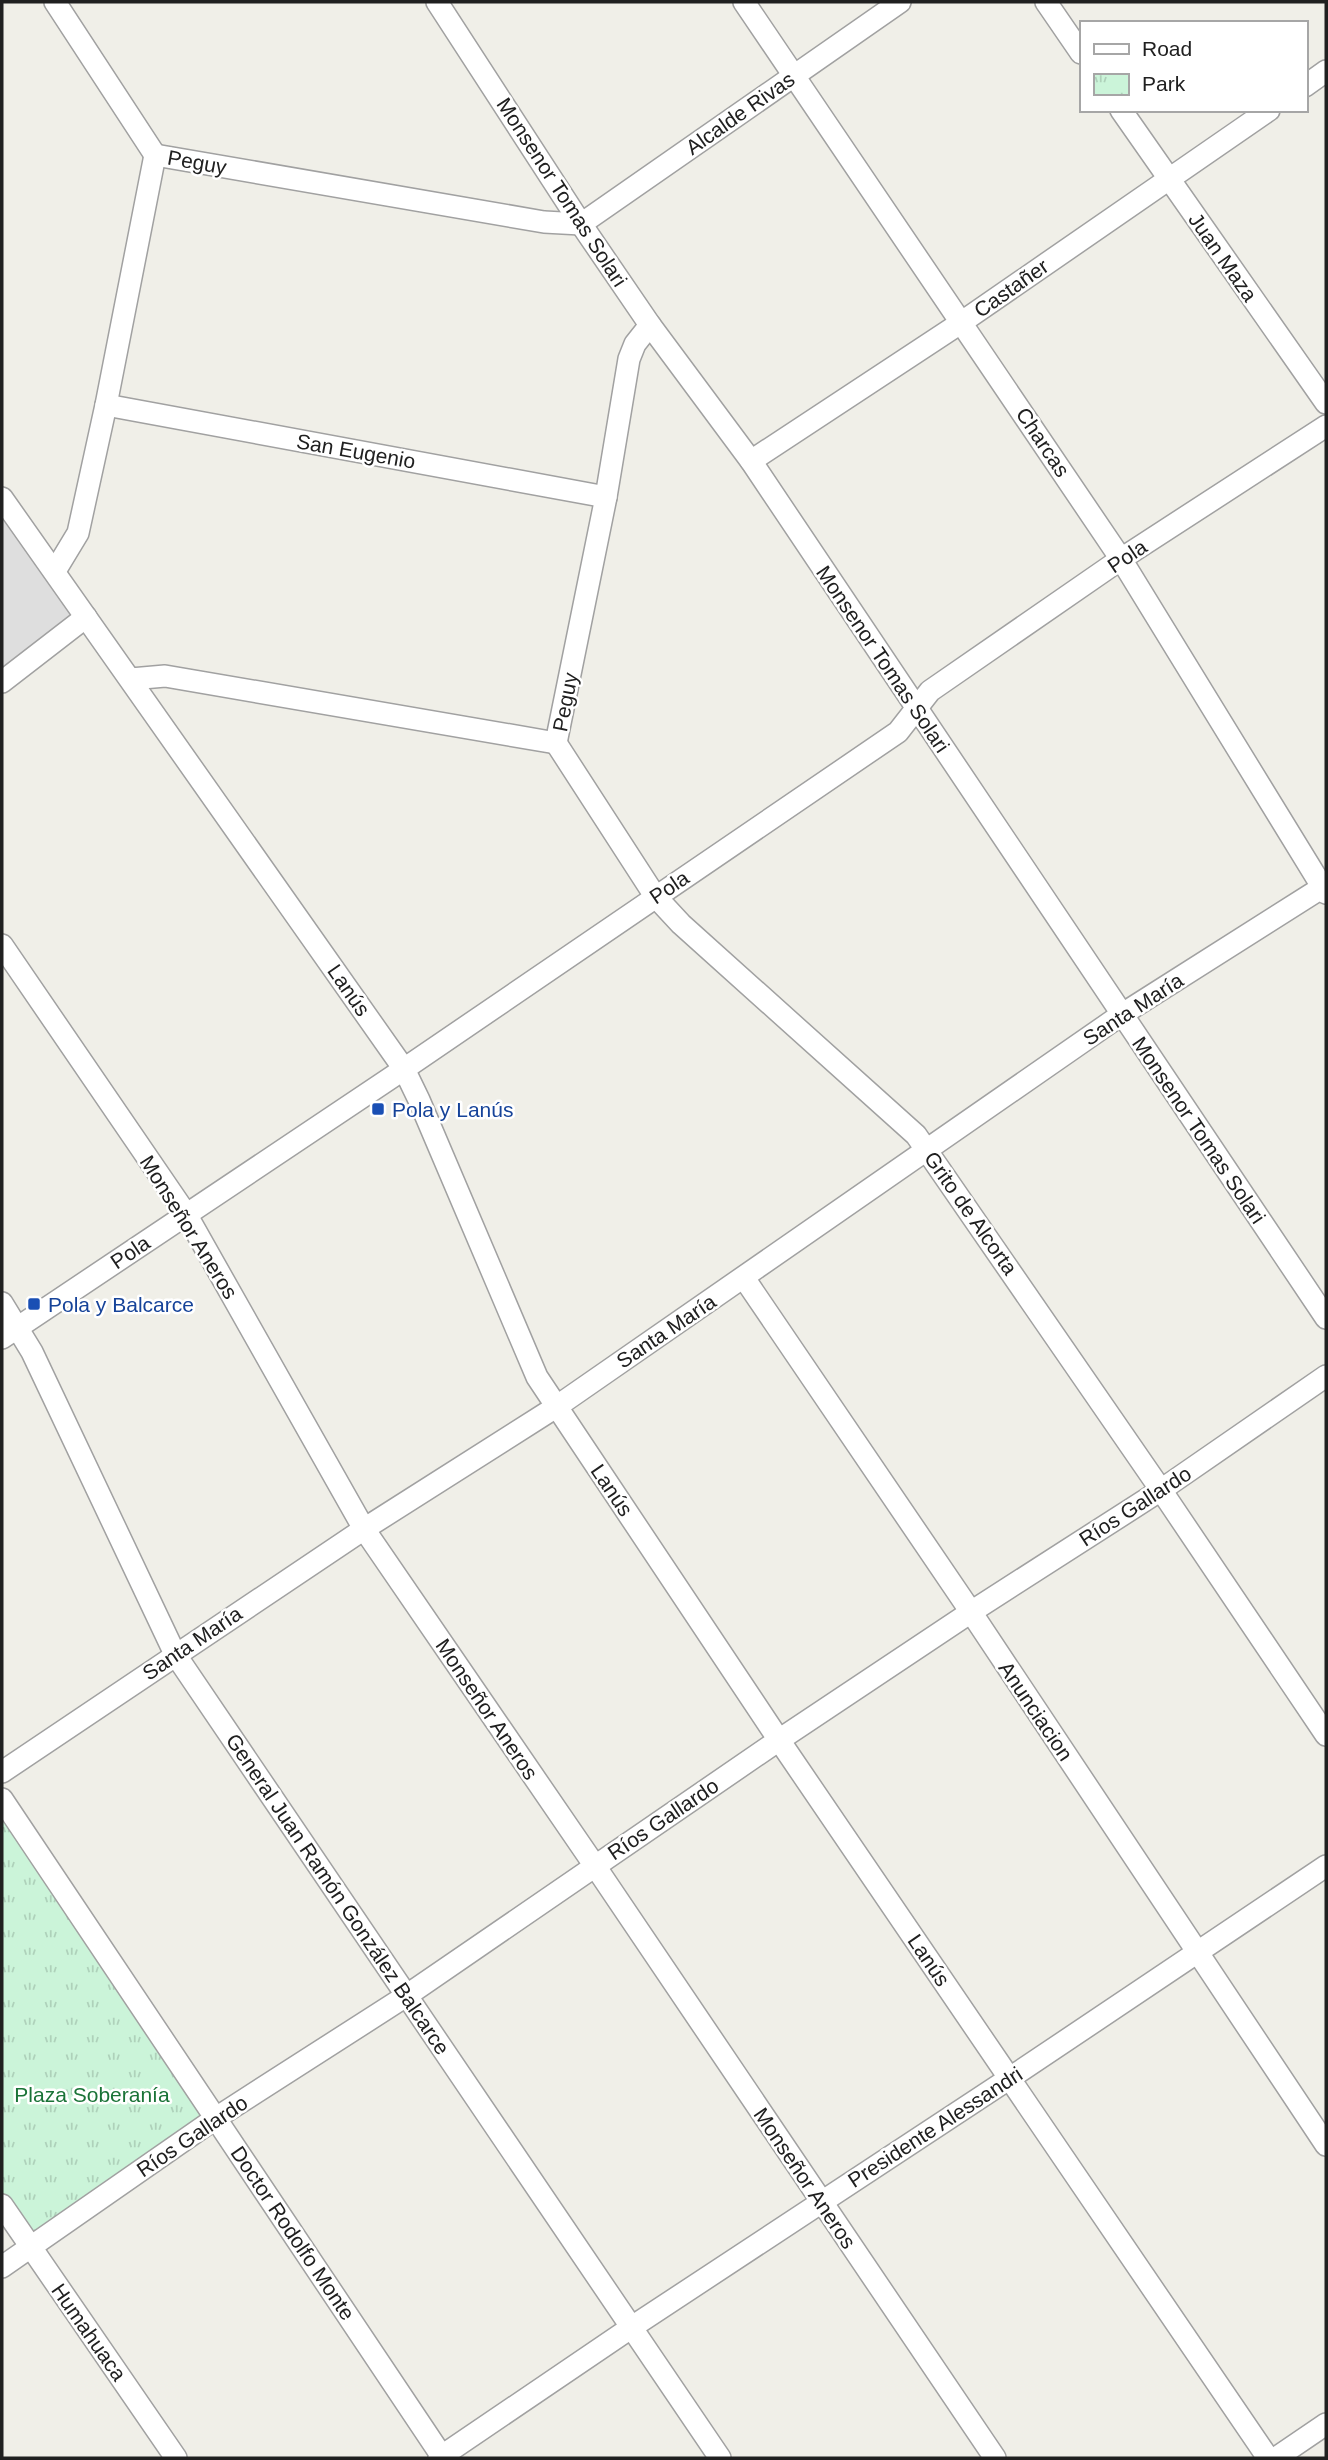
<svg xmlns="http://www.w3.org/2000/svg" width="1328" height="2460" viewBox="0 0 1328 2460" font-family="Arial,sans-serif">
<defs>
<pattern id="park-tufts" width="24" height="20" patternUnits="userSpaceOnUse" patternTransform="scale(1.75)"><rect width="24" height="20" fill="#cbf4d9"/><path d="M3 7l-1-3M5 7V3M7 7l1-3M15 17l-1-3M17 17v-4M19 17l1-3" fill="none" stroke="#aed1ba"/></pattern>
</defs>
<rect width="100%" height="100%" fill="#f0efe8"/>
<polygon fill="#dedede" points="2,498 86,617 2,682"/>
<polygon fill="url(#park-tufts)" points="2,1799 216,2118 30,2247 2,2205"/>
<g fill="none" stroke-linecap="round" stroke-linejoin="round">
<g stroke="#a1a1a1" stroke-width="24">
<g id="minor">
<polyline points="55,2 155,155"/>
<polyline points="437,2 581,224 650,325 751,461 1326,1318"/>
<polyline points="744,2 1121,559 1326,893"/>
<polyline points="1046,2 1081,53"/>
<polyline points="1305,86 1326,71"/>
<polyline points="1121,110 1326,403"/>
<polyline points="155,155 544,222 581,224 900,2"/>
<polyline points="106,405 606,497"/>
<polyline points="751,461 962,322 1269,110"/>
<polyline points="2,498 404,1069 419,1100 537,1377 779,1740 1268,2458"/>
<polyline points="55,571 78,533 106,405 155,155"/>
<polyline points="131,679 165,676 556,743"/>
<polyline points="2,682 86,617"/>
<polyline points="556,743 655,896 681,924 916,1135 1161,1490 1326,1735"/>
<polyline points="556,743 606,497 629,359 635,344 650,325"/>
<polyline points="2,945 186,1214 364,1529 595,1866 995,2458"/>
<polyline points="744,1278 971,1612 1326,2145"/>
<polyline points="2,1303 32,1352 175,1654 720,2458"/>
<polyline points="2,1338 404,1069 898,732 930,691 1121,559 1326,426"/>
<polyline points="2,1772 364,1529 556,1407 1121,1015 1326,885"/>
<polyline points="2,1799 443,2458"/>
<polyline points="2,2205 176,2458"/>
<polyline points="2,2267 216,2118 406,1996 779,1740 971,1612 1161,1490 1326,1376"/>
<polyline points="439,2458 632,2327 1010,2078 1326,1866"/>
<polyline points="1276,2458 1326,2424"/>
</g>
</g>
<use href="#minor" stroke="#fff" stroke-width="21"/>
</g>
<g fill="#1a4fb4" stroke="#fff" stroke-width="2.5">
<rect x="371" y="1102" width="14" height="14" rx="3.5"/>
<rect x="27" y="1297" width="14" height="14" rx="3.5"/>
</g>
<g text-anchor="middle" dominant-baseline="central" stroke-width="5" stroke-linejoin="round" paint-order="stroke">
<g font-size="21" fill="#202020" stroke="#fff">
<text transform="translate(740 113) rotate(-35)">Alcalde Rivas</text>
<text transform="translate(197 162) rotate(10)">Peguy</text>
<text transform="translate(562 192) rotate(57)">Monsenor Tomas Solari</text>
<text transform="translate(1223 257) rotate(55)">Juan Maza</text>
<text transform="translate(1011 288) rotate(-35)">Castañer</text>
<text transform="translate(1043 442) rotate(56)">Charcas</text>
<text transform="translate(356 451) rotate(10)">San Eugenio</text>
<text transform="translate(1127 556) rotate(-34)">Pola</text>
<text transform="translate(883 659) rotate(56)">Monsenor Tomas Solari</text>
<text transform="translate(565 702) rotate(-79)">Peguy</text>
<text transform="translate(669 887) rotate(-34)">Pola</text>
<text transform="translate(349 990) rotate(55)">Lanús</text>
<text transform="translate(1133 1009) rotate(-33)">Santa María</text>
<text transform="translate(1199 1130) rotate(56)">Monsenor Tomas Solari</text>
<text transform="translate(971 1213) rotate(55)">Grito de Alcorta</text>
<text transform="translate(189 1227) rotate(58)">Monseñor Aneros</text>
<text transform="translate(130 1252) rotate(-34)">Pola</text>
<text transform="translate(666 1331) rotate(-34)">Santa María</text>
<text transform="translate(612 1490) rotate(56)">Lanús</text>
<text transform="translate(1135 1506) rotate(-33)">Ríos Gallardo</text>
<text transform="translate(192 1643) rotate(-34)">Santa María</text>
<text transform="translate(487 1709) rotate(56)">Monseñor Aneros</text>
<text transform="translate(1036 1711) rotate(56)">Anunciacion</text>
<text transform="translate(663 1819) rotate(-34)">Ríos Gallardo</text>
<text transform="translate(338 1894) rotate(56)">General Juan Ramón González Balcarce</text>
<text transform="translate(929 1960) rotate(56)">Lanús</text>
<text transform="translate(935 2127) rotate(-33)">Presidente Alessandri</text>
<text transform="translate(192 2136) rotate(-34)">Ríos Gallardo</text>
<text transform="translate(805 2178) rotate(56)">Monseñor Aneros</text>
<text transform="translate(293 2233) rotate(56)">Doctor Rodolfo Monte</text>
<text transform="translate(89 2332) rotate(55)">Humahuaca</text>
</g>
<g font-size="21" fill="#164399" stroke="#fff" text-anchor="start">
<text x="392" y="1109">Pola y Lanús</text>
<text x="48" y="1304">Pola y Balcarce</text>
</g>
<g font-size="21" fill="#1a7337" stroke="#fff">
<text x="92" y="2094">Plaza Soberanía</text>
</g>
</g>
<rect width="1328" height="2460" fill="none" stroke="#202020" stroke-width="7"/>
<rect x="1080" y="21" width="228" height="91" fill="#ffffff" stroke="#a6a6a6" stroke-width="2"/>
<rect x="1094" y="44" width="35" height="10" fill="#ffffff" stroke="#a6a6a6" stroke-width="2"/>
<text x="1142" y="56" font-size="21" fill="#202020">Road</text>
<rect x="1094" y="74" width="35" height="21" fill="url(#park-tufts)" stroke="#a6a6a6" stroke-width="2"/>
<text x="1142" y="91" font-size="21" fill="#202020">Park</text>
</svg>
